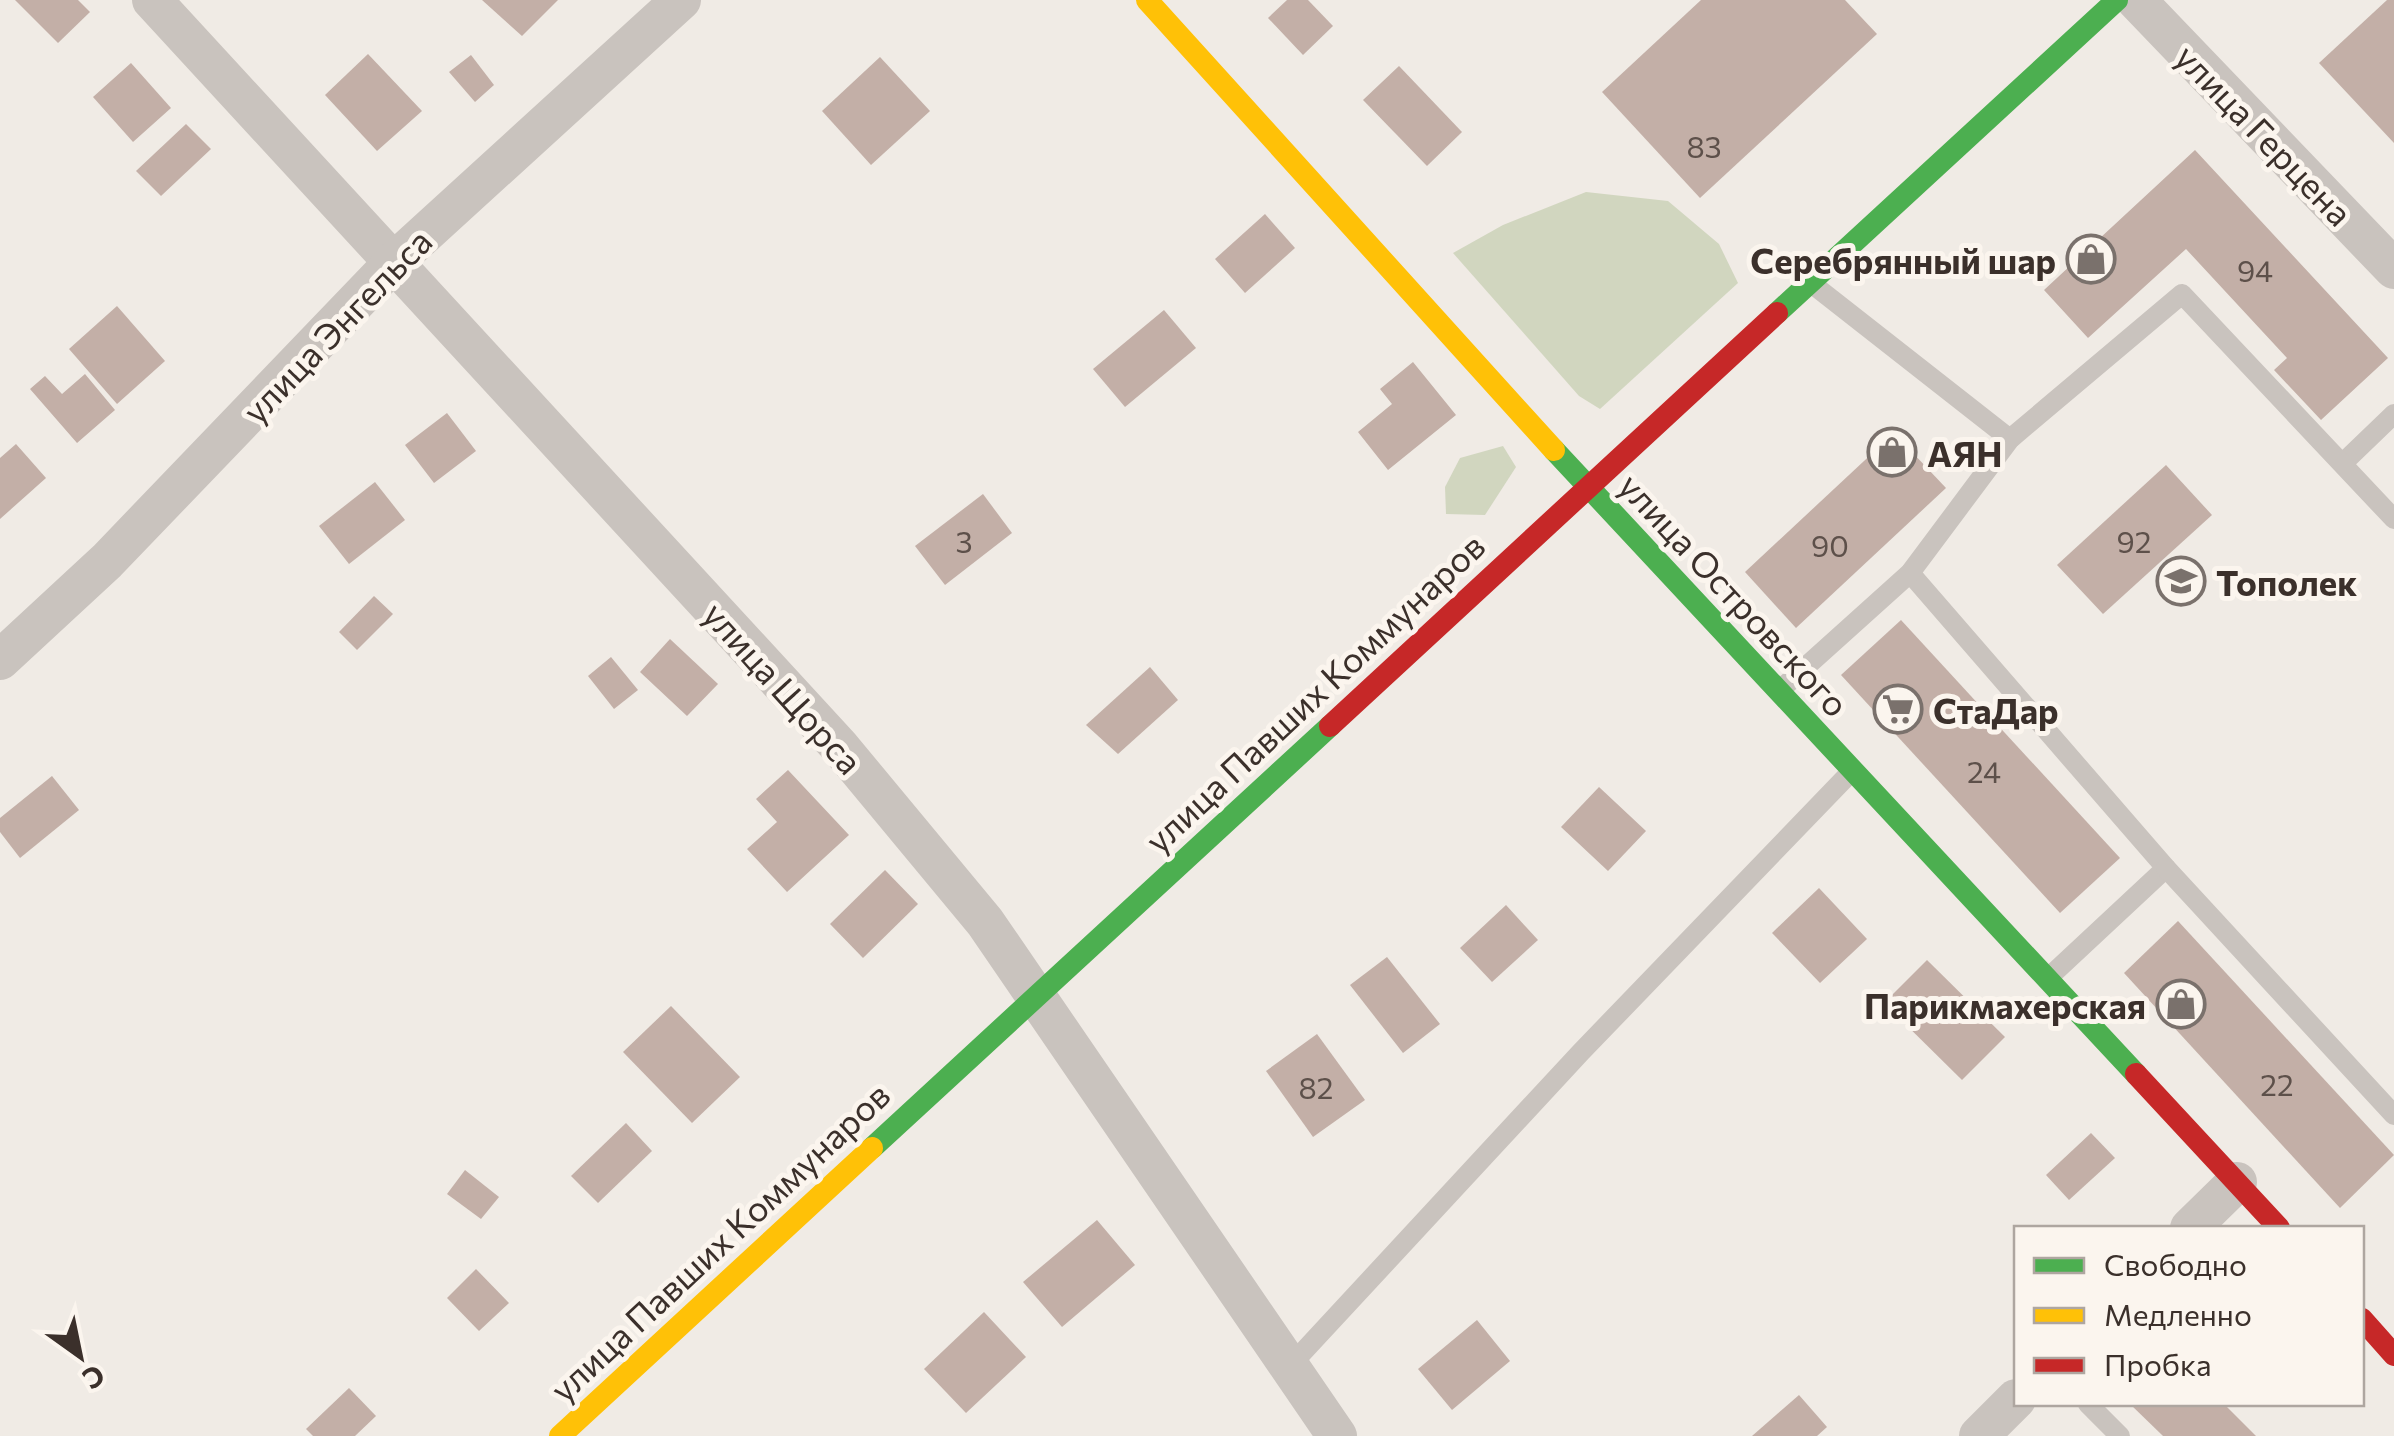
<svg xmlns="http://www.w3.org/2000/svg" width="2394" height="1436" viewBox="0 0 2394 1436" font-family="Commissioner,sans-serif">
<rect width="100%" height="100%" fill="#f0ebe5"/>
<g fill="#d1d6bf">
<polygon points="1586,192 1668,201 1719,244 1738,283 1600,409 1579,396 1453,253 1503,225"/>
<polygon points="1503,446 1516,467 1485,515 1446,514 1445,487 1460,458"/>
</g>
<g fill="#c3afa7">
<polygon points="15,0 78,0 90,12 58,43"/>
<polygon points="482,0 558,0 522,36"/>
<polygon points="1287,0 1308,0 1333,26 1303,55 1268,18"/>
<polygon points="1701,0 1845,0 1877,34 1700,198 1602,92"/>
<polygon points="2387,0 2394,0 2394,143 2319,63"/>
<polygon points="368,54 422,111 377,151 325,95"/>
<polygon points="471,55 494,85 475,102 449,72"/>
<polygon points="880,57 930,111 871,165 822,111"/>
<polygon points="131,63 171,108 133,142 93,97"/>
<polygon points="1399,66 1462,132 1427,166 1363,100"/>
<polygon points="186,124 211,149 161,196 136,171"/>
<polygon points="2195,150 2388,358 2321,420 2274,370 2287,358 2186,249 2088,338 2044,290"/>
<polygon points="1265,214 1295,248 1245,293 1215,259"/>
<polygon points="117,306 165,361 117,404 69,349"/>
<polygon points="1164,310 1196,348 1125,407 1093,369"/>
<polygon points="1413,362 1456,415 1388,470 1358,432 1392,404 1380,389"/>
<polygon points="85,374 115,410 77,443 30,389 45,376 62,394"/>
<polygon points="447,413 476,451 434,483 405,445"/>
<polygon points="1894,433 1946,488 1796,628 1745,572"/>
<polygon points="16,444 46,478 0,519 0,458"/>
<polygon points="2166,465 2212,515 2103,614 2057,565"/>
<polygon points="375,482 405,520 349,564 319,526"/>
<polygon points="983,494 1012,533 945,585 915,546"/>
<polygon points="374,596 393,614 357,650 339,632"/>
<polygon points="1901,620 2120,858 2060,913 1841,675"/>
<polygon points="670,639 718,684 687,716 640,672"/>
<polygon points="611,657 638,690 614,709 588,676"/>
<polygon points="1150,667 1178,700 1118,754 1086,725"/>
<polygon points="788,770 849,835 787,892 747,849 777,822 756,799"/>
<polygon points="52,776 79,810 20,858 0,832 0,818"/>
<polygon points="1599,787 1646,831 1608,871 1561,827"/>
<polygon points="885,870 918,904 863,958 830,924"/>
<polygon points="1819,888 1867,939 1820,983 1772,933"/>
<polygon points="1506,905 1538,940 1492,982 1460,948"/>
<polygon points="2178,921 2394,1155 2340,1208 2124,973"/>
<polygon points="1387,957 1440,1024 1403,1053 1350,985"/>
<polygon points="1927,960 2005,1037 1962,1080 1884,1003"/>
<polygon points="671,1006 740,1077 692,1123 623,1052"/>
<polygon points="1317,1034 1365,1100 1313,1137 1266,1071"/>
<polygon points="626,1123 652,1151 598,1203 571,1176"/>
<polygon points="2091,1133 2115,1158 2069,1200 2046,1175"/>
<polygon points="465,1170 499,1197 481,1219 447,1194"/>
<polygon points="1097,1220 1135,1265 1062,1327 1023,1282"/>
<polygon points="476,1269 509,1303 479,1331 447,1298"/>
<polygon points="984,1312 1026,1357 966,1413 924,1369"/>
<polygon points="1477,1320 1510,1361 1452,1410 1418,1369"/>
<polygon points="349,1388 376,1416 355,1436 313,1436 306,1429"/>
<polygon points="1799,1395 1827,1427 1817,1436 1752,1436"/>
<polygon points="2130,1404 2224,1404 2256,1436 2163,1436"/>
</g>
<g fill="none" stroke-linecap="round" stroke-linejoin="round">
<g stroke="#c9c3be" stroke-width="20">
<polyline points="1811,283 2010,439"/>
<polyline points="2343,463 2394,414"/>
<polyline points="1910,573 2166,868 2047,979"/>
<polyline points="1780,690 1910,573 2010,439 2182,294 2394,519"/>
<polyline points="2166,868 2394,1115"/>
<polyline points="1289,1367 1581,1052 1849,774"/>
<polyline points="2088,1404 2120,1436"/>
</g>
<g stroke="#c9c3be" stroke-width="40">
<polyline points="152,0 839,746 985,922 1337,1436"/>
<polyline points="2136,0 2394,269"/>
<polyline points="0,660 107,561 396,260 681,0"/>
<polyline points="2190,1228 2237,1182"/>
<polyline points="1979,1436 2016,1399"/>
</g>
<g stroke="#4caf50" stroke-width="22">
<polyline points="1777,313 2117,0"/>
<polyline points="1554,450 2136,1074"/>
<polyline points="872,1148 1330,726"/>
</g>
<g stroke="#ffc107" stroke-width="22">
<polyline points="1147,0 1554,450"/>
<polyline points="560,1436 872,1148"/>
</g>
<g stroke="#c62828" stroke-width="22">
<polyline points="1330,726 1777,313"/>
<polyline points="2136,1074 2279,1228"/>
<polyline points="2362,1319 2394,1355"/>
</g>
</g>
<defs>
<g id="shop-ring" transform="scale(2.5)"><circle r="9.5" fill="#fbf5ee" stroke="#7a716c" stroke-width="1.5"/><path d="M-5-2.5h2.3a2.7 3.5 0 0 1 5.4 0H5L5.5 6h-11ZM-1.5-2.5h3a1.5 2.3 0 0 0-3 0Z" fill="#7a716c"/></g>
<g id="school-ring" transform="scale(2.5)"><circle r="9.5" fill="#fbf5ee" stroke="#7a716c" stroke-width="1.5"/><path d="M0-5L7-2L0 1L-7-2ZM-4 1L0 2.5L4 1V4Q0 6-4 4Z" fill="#7a716c"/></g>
<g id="supermarket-ring" transform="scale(2.5)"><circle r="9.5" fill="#fbf5ee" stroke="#7a716c" stroke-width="1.5"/><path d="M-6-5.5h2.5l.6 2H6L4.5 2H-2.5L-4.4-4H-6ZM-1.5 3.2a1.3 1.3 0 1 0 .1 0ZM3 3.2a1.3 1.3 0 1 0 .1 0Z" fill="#7a716c"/></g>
</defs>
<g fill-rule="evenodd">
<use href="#shop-ring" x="2091" y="259"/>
<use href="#shop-ring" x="1892" y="452"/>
<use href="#school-ring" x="2181" y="581"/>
<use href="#supermarket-ring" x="1898" y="709"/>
<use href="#shop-ring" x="2181" y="1004"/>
</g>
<g text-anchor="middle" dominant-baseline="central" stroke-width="10" stroke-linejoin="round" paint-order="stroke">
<g font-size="30" fill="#5d504a">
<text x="1704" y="145">83</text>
<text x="2255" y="269">94</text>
<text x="964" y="540">3</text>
<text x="2134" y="540">92</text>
<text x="1830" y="544">90</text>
<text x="1984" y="770">24</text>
<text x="2277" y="1083">22</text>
<text x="1316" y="1086">82</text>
</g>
<g font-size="35" fill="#3b302b" stroke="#fbf5ee">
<text transform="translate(2265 134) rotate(46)">улица Герцена</text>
<text transform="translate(336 325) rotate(-46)">улица Энгельса</text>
<text transform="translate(1735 594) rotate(47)">улица Островского</text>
<text transform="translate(784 687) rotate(48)">улица Щорса</text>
<text transform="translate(1314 692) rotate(-43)">улица Павших Коммунаров</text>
<text transform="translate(719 1241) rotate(-43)">улица Павших Коммунаров</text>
</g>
<g font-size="35" font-weight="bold" fill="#3b302b" stroke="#fbf5ee" text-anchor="start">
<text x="2056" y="259" text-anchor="end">Серебрянный шар</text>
<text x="1927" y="452">АЯН</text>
<text x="2216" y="581">Тополек</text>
<text x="1933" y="709">СтаДар</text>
<text x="2146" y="1004" text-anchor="end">Парикмахерская</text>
</g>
</g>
<rect x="2014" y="1226" width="350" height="180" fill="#fbf5ee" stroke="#aea6a0" stroke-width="2.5"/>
<rect x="2034" y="1258" width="50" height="15" fill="#4caf50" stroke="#aea6a0" stroke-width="2.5"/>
<text x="2104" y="1276" font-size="30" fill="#3b302b">Свободно</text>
<rect x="2034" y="1308" width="50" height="15" fill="#ffc107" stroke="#aea6a0" stroke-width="2.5"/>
<text x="2104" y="1326" font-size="30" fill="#3b302b">Медленно</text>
<rect x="2034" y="1358" width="50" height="15" fill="#c62828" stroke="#aea6a0" stroke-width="2.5"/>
<text x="2104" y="1376" font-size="30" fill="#3b302b">Пробка</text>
<g transform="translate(80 1356) rotate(147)" stroke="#fbf5ee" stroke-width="8" paint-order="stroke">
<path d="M0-8L18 38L0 25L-18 38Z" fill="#3b302b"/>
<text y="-15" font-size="28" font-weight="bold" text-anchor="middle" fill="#3b302b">С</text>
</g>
</svg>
